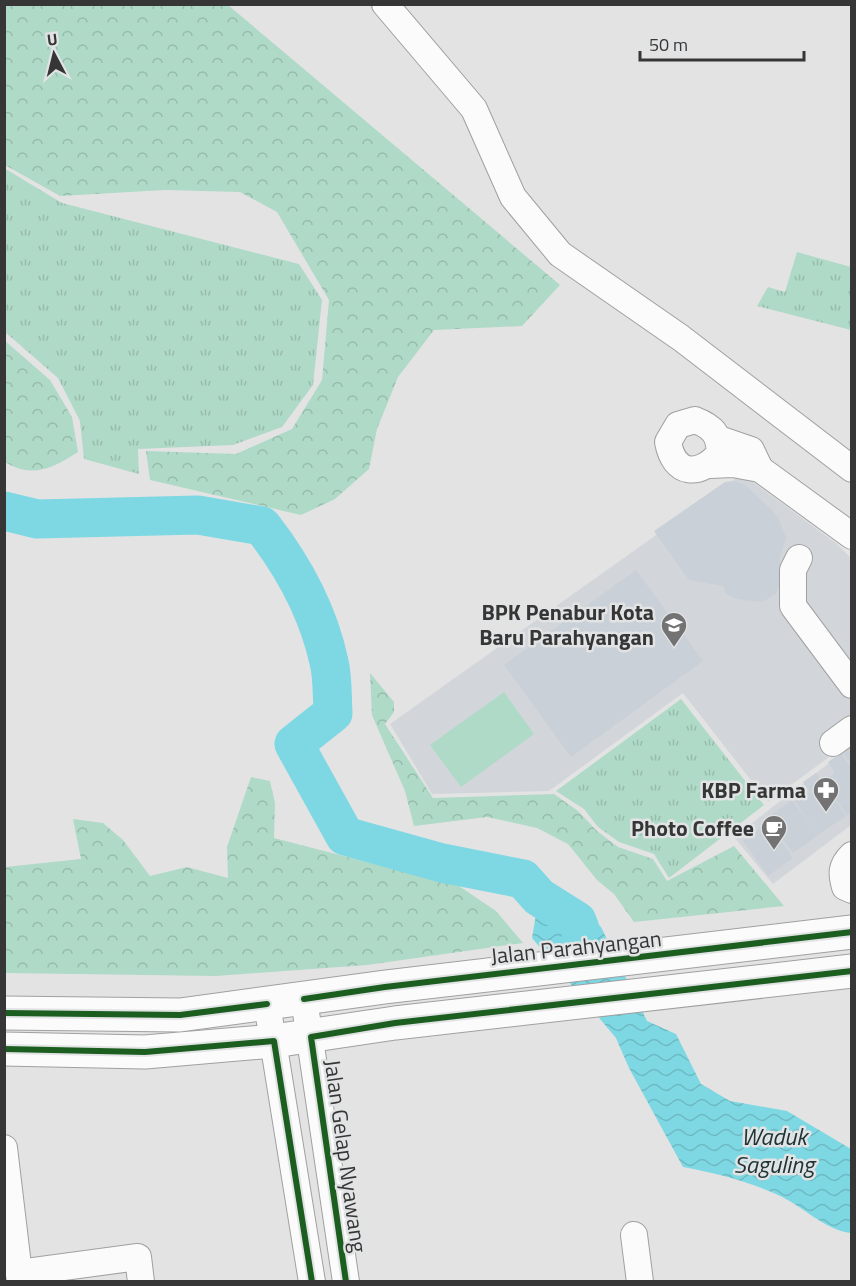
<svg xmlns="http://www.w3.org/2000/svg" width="856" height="1286" viewBox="0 0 856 1286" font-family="'Titillium Web',sans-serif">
<defs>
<pattern id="grass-tufts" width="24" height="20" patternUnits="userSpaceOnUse" patternTransform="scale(1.5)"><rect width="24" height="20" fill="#afdac7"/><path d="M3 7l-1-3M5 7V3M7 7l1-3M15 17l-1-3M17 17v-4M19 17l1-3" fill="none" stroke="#97bcac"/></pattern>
<pattern id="forest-crowns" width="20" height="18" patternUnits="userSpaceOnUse" patternTransform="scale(1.5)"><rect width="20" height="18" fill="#afdac7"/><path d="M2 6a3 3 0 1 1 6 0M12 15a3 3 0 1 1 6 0" fill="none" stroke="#97bcac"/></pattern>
<pattern id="water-waves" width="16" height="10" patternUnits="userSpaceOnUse" patternTransform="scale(1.5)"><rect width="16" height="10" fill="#7ed8e3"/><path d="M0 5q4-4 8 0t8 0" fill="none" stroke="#6ebac3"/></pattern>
</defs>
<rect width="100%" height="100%" fill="#e3e3e3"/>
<g fill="#d2d6da">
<polygon points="742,474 837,544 851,558 851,741 768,802 683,693 549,791 432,794 390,724"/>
<polygon points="851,746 851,825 773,884 734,837"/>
</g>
<g fill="url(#grass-tufts)">
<polygon points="4,168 62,203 299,264 322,300 313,385 282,427 233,445 138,449 139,474 84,459 80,421 58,378 5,332"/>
<polygon points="797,252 851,267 851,330 757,306 768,287 785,292"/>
<polygon points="681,699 764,805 669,878 654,854 619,842 598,827 584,809 556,791"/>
</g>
<g fill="url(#forest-crowns)">
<polygon points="4,5 228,5 560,285 522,326 434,330 398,377 377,429 369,469 335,499 301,515 150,480 146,451 236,454 292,429 322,380 329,300 277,212 240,192 165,190 60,196 5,165"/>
<path d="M4,340l46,40 22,37 6,35c-25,16 -46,27 -73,10z"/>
<polygon points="370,673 394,702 394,712 385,724 433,798 554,794 578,811 597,831 618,847 653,859 667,881 734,846 784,906 634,922 614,894 597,880 568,844 537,828 487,817 414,826 405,791 372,715"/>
<polygon points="251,777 270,781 275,803 274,838 459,886 496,911 523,943 367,965 216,976 5,973 5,867 81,859 73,819 103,823 123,840 150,876 187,867 228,878 227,847"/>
</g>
<polygon fill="#afdac7" points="504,692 534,734 461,787 430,745"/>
<path fill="url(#water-waves)" d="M555,887l15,9 31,31 46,94 29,13 25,50 29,17 57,10 64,38v84c-27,-3 -48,-27 -73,-38 -31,-14 -62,-22 -95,-28l-54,-99 -13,-30 -84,-100 7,-41z"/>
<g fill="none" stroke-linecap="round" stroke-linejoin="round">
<path stroke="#7ed8e3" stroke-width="39" d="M4,511l33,8 161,-4 64,11c32,41 56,85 67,136 4,16 3,35 4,51l-39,31 51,92 97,27 81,16 16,18 38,24 3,8"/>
</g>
<g fill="#c9d0d7">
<polygon points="733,481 744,484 771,509 778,517 786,538 780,557 780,582 776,594 762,602 737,599 726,594 723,586 689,580 654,531 725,482"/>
<polygon points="636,570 703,661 571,757 504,665"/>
<polygon points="852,745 852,765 842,752"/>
<polygon points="841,753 852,769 852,811 847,815 823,781 835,773 828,762"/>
<polygon points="816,773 846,816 818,835 795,801 810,792 803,782"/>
<polygon points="792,800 818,835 793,853 767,818"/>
<polygon points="768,823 793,858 768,876 743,841"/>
</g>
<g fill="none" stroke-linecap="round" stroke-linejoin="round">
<g stroke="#a0a0a0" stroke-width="28">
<g id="minor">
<polyline points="385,4 474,109 513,197 560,254 681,338 852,469"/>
<path d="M695,420c18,7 24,14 25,33 -21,25 -46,22 -52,-11l10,-17z"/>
<polyline points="719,439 751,450 760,469"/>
<polyline points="710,465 733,464 760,469 852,536"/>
<polyline points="799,558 793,570 793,606 852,685"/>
<polyline points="833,743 852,729"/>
<path d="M852,855c-11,11 -11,18 -7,32l7,3"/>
<polyline points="304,999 346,1282"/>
<polyline points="267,1004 312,1282"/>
<polyline points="4,1148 20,1282"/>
<polyline points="634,1235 640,1282"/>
<polyline points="19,1273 138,1257 141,1282"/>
</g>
</g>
<g stroke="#a0a0a0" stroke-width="35">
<g id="major">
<polyline points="4,1013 180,1015 385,987 852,932"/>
<polyline points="4,1049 145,1052 274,1041 395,1023 852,971"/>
</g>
</g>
<use href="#minor" stroke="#fbfbfb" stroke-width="26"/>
<use href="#major" stroke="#fbfbfb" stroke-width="33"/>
<g stroke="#e2e3e4" stroke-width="10">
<g id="cycleway">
<polyline points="304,999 385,987 852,932"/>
<polyline points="4,1013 180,1015 267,1004"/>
<polyline points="4,1049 145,1052 274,1041 312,1282"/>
<polyline points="346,1282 311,1037 395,1023 852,971"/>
</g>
</g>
<use href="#cycleway" stroke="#1b5e20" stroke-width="6"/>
</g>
<defs>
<g id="school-pin" transform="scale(1.35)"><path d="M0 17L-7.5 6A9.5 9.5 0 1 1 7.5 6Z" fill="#737373" stroke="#e2e3e4"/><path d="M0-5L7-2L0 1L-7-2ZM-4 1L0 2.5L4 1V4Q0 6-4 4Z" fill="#fff"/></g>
<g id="pharmacy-pin" transform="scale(1.35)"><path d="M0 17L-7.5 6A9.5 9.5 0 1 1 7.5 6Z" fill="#737373" stroke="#e2e3e4"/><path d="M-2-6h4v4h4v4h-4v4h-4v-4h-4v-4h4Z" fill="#fff"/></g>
<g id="cafe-pin" transform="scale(1.35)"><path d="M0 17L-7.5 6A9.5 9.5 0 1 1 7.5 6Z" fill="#737373" stroke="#e2e3e4"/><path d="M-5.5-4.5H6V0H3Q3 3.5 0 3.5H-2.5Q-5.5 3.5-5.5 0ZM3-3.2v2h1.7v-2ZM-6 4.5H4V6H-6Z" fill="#fff"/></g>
</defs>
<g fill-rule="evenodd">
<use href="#school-pin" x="674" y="625"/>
<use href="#pharmacy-pin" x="826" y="790"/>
<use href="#cafe-pin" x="774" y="828"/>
</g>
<g text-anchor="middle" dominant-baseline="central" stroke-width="5" stroke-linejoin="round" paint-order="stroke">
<g font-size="22" font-weight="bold" fill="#363636" stroke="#e2e3e4" text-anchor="end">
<text x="654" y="612">BPK Penabur Kota<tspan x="654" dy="25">Baru Parahyangan</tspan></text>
<text x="806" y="790">KBP Farma</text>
<text x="754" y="828">Photo Coffee</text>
</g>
<g font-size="22" fill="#363636" stroke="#e2e3e4">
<text transform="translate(576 947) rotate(-6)">Jalan Parahyangan</text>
<text transform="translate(346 1156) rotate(82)">Jalan Gelap Nyawang</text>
</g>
<g font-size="24" font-style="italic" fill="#1d3336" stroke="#e2e3e4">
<text x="774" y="1136">Waduk<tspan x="774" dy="28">Saguling</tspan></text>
</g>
</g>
<rect width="856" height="1286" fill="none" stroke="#363636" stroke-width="12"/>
<g transform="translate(54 54) rotate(353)" stroke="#e2e3e4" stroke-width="4.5" paint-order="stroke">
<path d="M0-4.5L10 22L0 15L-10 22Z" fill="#363636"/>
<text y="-9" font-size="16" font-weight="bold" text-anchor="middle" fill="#363636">U</text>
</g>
<path d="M640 51v9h164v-9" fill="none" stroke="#363636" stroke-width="3"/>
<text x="649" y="51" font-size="18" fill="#363636" stroke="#e2e3e4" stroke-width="4.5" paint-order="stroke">50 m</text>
</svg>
